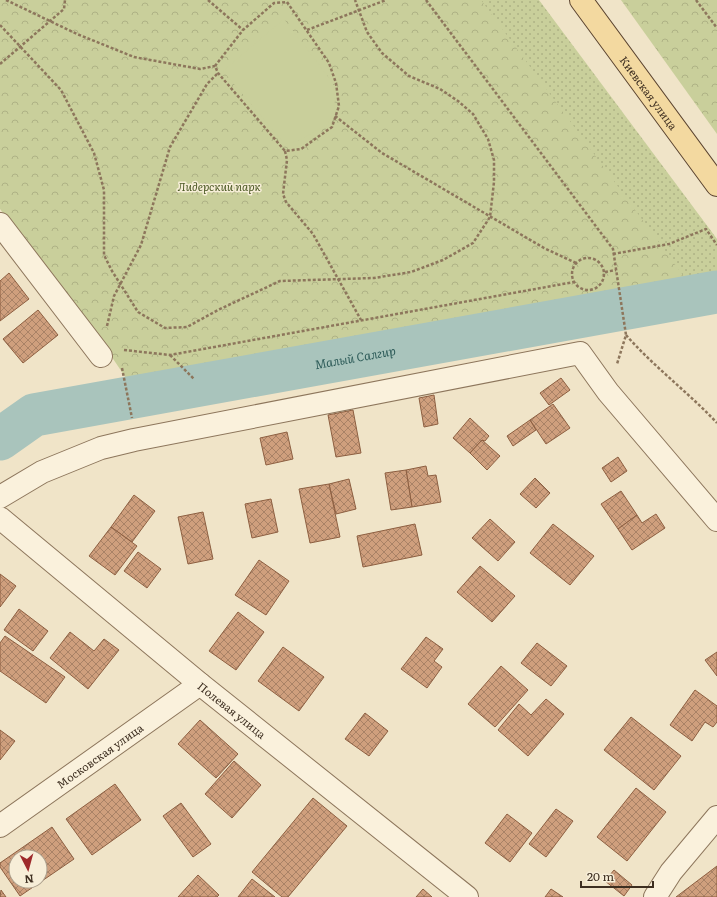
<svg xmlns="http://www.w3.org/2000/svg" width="717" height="897" viewBox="0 0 717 897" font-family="Literata,serif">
<defs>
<pattern id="grass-dots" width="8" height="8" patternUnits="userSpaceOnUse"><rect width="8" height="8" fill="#c9cf9b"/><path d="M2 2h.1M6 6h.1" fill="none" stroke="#aeb285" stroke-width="1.8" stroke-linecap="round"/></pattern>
<pattern id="forest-crowns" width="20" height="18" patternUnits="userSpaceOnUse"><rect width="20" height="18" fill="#c9cf9b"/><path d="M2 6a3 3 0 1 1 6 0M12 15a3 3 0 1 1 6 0" fill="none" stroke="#aeb285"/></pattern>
<pattern id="building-cross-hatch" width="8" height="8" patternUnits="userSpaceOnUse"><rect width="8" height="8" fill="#cf9f7d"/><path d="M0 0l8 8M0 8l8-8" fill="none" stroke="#a98266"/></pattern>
</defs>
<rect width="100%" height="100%" fill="#f0e4c8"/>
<g fill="url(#grass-dots)">
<polygon points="441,0 539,0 717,239 717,288 635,299"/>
<polygon points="127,364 183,379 133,393"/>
</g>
<g fill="url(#forest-crowns)">
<polygon points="0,0 481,0 696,293 603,307 187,380 132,387 93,329 88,328 0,209"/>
<polygon points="621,0 717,0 717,134"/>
</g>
<polygon fill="#c9cf9b" points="284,19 333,83 335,106 328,124 298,141 285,144 223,71"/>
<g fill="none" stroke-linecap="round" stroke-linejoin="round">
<path stroke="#a9c4bc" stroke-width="43" id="s1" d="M0,439l34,-24 683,-123"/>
</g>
<g fill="url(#building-cross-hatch)" stroke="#8d5f41" fill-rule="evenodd">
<polygon points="9,273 29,299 0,321 0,281"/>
<polygon points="38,310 58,335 23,363 3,339"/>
<polygon points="561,378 570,390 549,405 540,393"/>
<polygon points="434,395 438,424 424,427 419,398"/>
<polygon points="553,404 570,428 546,444 530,420"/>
<polygon points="353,410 361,453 336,457 328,415"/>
<polygon points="470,418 489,436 485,441 482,440 470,453 453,438"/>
<polygon points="530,420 536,430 513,446 507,436"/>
<polygon points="287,432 293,459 266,465 260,438"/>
<polygon points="482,440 500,456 487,470 470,453"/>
<polygon points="618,457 627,471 611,482 602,468"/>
<polygon points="426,466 428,476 436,475 441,502 412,507 406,470"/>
<polygon points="406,470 412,507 391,510 385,473"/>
<polygon points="535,478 550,493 536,508 520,494"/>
<polygon points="349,479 356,509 336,514 329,484"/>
<polygon points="329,484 340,537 310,543 299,489"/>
<polygon points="621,491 637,515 618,529 601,504"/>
<polygon points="134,495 155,511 132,542 111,527"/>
<polygon points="271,499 278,532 252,538 245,504"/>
<polygon points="203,512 213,559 188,564 178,517"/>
<polygon points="656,514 665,528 632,550 618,529 637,515 642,523"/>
<polygon points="490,519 515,542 498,561 472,538"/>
<polygon points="415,524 422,555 363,567 357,536"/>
<polygon points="553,524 594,556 570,585 530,553"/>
<polygon points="111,527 137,546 115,575 89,556"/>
<polygon points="138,552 161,569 147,588 124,571"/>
<polygon points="259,560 289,581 266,615 235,595"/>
<polygon points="480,566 515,596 492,622 457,592"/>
<polygon points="0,574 16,586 0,607"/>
<polygon points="19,609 48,631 33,651 4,630"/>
<polygon points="238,612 264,632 236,670 209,651"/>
<polygon points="70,632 94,651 104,639 119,650 88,689 50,658"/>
<polygon points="5,636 65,677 46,703 0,671 0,643"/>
<polygon points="426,637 443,649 434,661 442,667 427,688 401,669"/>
<polygon points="537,643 567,666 551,686 521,663"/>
<polygon points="283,647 324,677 299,711 258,681"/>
<polygon points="717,652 717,676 705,660"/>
<polygon points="501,666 528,690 495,727 468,704"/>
<polygon points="695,690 717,706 717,722 713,727 705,722 692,741 670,725"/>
<polygon points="546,699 564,714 528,756 498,730 519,704 531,715"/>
<polygon points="365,713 388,731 369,756 345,739"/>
<polygon points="631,717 681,756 654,790 604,750"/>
<polygon points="200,720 238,754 216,778 178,744"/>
<polygon points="0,730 15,741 0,760"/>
<polygon points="234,761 261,785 232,818 205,794"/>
<polygon points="115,784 141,820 92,855 66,819"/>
<polygon points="636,788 666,812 627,861 597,837"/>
<polygon points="313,798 347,826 288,897 282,897 252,872"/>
<polygon points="181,803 211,844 193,857 163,816"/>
<polygon points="556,809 573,821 546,857 529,844"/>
<polygon points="507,814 532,833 510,862 485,843"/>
<path d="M52,827l22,32 -54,37 -20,-29v-4zM16,857h24v24h-24z"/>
<polygon points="717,866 717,897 676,897"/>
<polygon points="614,870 632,885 624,896 605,881"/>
<polygon points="198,875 219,895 217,897 178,897"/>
<polygon points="252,879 275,897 238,897"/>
<polygon points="423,889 432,897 416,897"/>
<polygon points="551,889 563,897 545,897"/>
<polygon points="1,890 6,897 0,897"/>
</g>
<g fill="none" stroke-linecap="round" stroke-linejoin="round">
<g stroke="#8d765c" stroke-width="24">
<g id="minor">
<polyline points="0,224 101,356"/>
<polyline points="0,497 42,472 101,448 134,440 580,353 608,392 717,520"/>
<path id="s2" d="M0,518l200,166 267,213"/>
<path id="s3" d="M0,826l200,-142"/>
<polyline points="655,897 671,872 717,817"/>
</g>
</g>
<g stroke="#5b4430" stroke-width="24">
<g id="major">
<path id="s4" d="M581,0l136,185"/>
</g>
</g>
<g stroke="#8d765c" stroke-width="2.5" stroke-dasharray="3 2" stroke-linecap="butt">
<polyline points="6,0 77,34 134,57 200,69 215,66"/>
<polyline points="208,0 243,30"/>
<polyline points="426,0 613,249 626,335 617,364"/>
<polyline points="696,0 717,28"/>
<polygon points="287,2 329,63 336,83 339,106 332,127 301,149 285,151 218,73 215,66 243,30 274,3"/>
<polyline points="0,25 61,90 94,153 104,190 104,255 112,271 138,312 165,328 187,327 218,310 280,281 374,278 411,272 443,260 473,243 490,217 494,182 494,160 488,139 473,114 458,101 440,89 409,76 382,53 367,32 355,0"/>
<polyline points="307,30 386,0"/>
<polyline points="0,64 64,9 65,0"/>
<polyline points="335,116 382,153 544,248 576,263"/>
<polyline points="285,151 287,160 283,194 286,202 313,234 361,320"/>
<polyline points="613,254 669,244 706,229 717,245"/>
<circle cx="588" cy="274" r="16"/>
<polyline points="605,272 616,270"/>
<polyline points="107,326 114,296 141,245 170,147 207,84 218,73"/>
<path d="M626,335c28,32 62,57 91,88"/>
<polyline points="124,350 170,355 574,282"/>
<polyline points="170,355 194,379"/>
<polyline points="122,368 132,418"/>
</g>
<use href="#minor" stroke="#faf1dc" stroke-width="22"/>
<use href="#major" stroke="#f3d9a0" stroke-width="22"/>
</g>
<g text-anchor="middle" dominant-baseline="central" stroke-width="3" stroke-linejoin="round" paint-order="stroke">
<g font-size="11" fill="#3d2e20" stroke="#f7eed8">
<text stroke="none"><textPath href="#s4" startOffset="115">Киевская улица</textPath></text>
<text stroke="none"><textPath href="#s2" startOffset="301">Полевая улица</textPath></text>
<text stroke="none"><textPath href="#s3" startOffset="122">Московская улица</textPath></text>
</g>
<g font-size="11" font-style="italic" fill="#4d5a26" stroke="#f7eed8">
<text x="219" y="186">Лидерский парк</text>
</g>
<g font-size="12" font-style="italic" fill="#2f5d5a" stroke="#f7eed8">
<text stroke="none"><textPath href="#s1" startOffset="368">Малый Салгир</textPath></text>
</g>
</g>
<g transform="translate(28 869) rotate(174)"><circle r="19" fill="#f7eed8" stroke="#ada18e"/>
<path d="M0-3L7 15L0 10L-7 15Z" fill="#9e2a2b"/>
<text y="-6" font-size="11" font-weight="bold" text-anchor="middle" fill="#3d2e20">N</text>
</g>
<path d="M581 881v6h72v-6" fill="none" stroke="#3d2e20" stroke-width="2"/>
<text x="587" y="881" font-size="12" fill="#3d2e20" stroke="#f7eed8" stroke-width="3" paint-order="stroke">20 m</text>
</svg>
